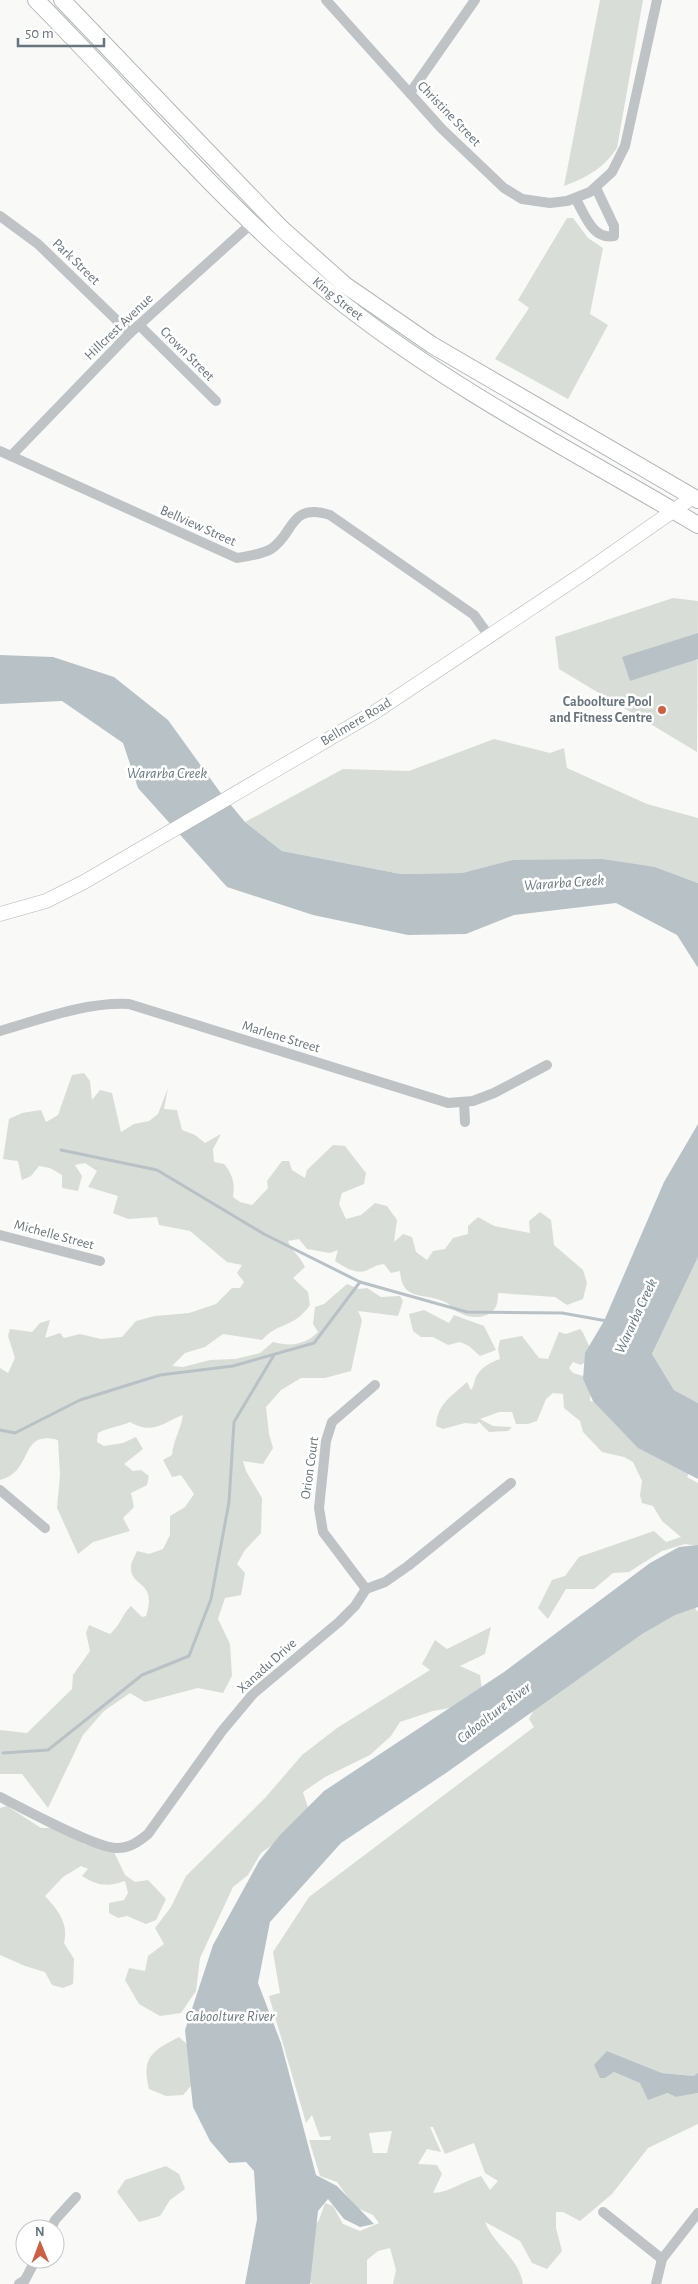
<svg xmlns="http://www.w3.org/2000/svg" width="698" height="2284" viewBox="0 0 698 2284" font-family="'Alegreya Sans',sans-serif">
<rect width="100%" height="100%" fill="#f9f9f7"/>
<g fill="#d9ddd7" fill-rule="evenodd">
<path d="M600,0h43l-26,148c-14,21 -30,29 -53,38z"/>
<polygon points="567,218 573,218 588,238 603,248 590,314 608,325 568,399 495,359 529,308 518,300"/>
<polygon points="673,598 698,601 697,752 559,669 555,637"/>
<polygon points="494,739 550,753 564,748 567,768 647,804 698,818 698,883 655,867 512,860 462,873 401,874 282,851 245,822 343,769 409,771"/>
<path d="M84,1073l6,8 2,19 8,-10 12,3 9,39 13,-8 15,-3 9,-7 10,-26 -4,21 13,1 5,20 13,5 10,8 16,-9 -8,15 1,13 10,2c9,11 11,19 9,33l7,5 12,3 16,-17 -1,-7 15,-20h7l3,9 13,8 2,-8 26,-25 12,1 21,27 -2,11 -22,9 -3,11 7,15 15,-4 14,-12 12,3 10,14 -3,22 9,-8 9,3 4,15 11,8 6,-9 12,-2 8,-11 15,-4v-8l10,-9 16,9 36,7 -1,-12 11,-9 11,8 3,25 29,25 4,13 -4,16 -16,6 -12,-8 -57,-4c0,4 0,11 -3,15 -7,11 -24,11 -35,5 -6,-2 -10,-9 -15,-11 -22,-10 -43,0 -45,-31l-9,2 -7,-9c-8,1 -12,4 -19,7 -11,3 -22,-5 -30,-10l3,-11 -8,3 -23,-4 -8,-10 -11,2c4,11 12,15 17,26l-12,11 15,14 2,13c-17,24 -31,16 -48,35l-39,-6 -18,13 -20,6 -13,13 11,1 27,-7 25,-1 25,-6 13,-11c17,5 32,3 45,-10l-5,-8 2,-17 9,-3 23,-20 12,5 8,-1 14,9 19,-1 3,5 -5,15 -40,-5 4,9 -11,51 -26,7h-24l-20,12 -15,17 3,27 4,14 -10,16 -20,-3 3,10 16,27 -1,35 -16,17 -8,14 8,9 -4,22 -16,3 -7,21 12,25 2,32 -9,17 -25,-5 -53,14 -15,-9 -26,18 -21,24 -35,73 -26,-34h-22v-44l27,3 45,-44 1,-14 17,-24 -4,-18 3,-8 21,9c12,-11 11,-18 21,-28l11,11 4,-1c12,-36 -16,-28 -15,-49 0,-5 4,-11 6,-16l12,3 14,-5 7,-14v-19l15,-9 9,-13 -13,-19 -9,2 -9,-17 9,-5c1,-14 9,-26 11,-40 -21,8 -30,20 -53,7 -11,5 -21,5 -32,11l-1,9 7,4 19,-3 13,-6 7,12 -19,15 9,7 8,-1 8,6 -2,9 -16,8 3,14 -11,11 7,13 -37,11 -15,12 -21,-46 3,-33 -2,-35c-40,-11 -23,31 -58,40v-112l8,5 7,-15 -7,-22 2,-7 22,3 8,-9 10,-3 -5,18 15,-5 4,5 16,-4 21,5 21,-2 14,-16 19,-5 34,-3 27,-9 16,-16h8l4,-6 -7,-9 5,-8 -15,-3 -37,-31 -31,-6 -2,-8 -29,2 -15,-6 5,-17 -30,-9 9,-16 -12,-8 -10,2 7,11 -4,15 -16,-3v-13l-12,-7 -11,-2 -8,10 -9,4 -4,-19 -15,-2 6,-40 13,-6 19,-3 5,12 12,-7 14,-40z"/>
<polygon points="698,1257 698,1403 674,1390 652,1354"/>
<polygon points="424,1310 449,1323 454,1315 484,1326 496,1350 480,1356 469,1346 460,1342 448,1345 433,1337 421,1337 413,1331 409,1314"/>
<path d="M580,1329c6,6 6,14 12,21l-4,10 -7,5 -8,-3 -4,6 4,5 14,4 4,13 -1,11 15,3 87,64 -5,9 11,6v63l-13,-2 -23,7 -33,21 -16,1 -19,16h-28l-18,30 -10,-11 14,-28 13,-4 14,-19 75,-26 12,11 15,-5 -19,-16 -9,-15 -11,-3 -2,-8 2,-14 -9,-19 -9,-5 -22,-5 -19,-20 -3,-11 -16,-13 -1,-14 -10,-1 -7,6 -9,22 -9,3h-12l-4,-12h-13l-19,7 13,7 19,1 -4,4 -19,1 -10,-10 -3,2 -11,-1 -22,6 -7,-3c1,-22 16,-30 31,-44l4,8c4,-5 3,-10 6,-15 5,-8 14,-13 23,-16l-2,-10 2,-9 22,-4 17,22 9,1 11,-27 7,2z"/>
<path d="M692,1604l6,8v460l-4,4 -32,-3 -55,-22 -2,27 9,-6 62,25 22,-4v31l-50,24 -36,46 -32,27 -17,-9h-7v16l6,23 -15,18 -15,-6 -12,-22 -35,-19c9,23 34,36 38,62h-130l3,-14 -6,-22 -12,3 -11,9v24h-55l-7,-7 2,-40 12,-17 6,-17 8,3 10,18 17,7 19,-8 -6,-8 -18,-8 -18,-25 -17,-6 -11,-36h21l1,-4 -11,1 -8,-22 -6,8 -37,-127 11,-3 -7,-41 36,-55 225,-170 -5,-8 8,-15 120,-88zM430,2127h3l12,27 29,-11 11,30 13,8 -8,9 -9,-14c-18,5 -30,16 -48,17l9,-19 -5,-9 -19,-1 9,-15 14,3zM392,2131l-5,22h-14l-4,-20z"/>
<polygon points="491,1627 485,1654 460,1666 480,1675 482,1690 460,1706 433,1711 400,1722 391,1736 370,1755 325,1777 303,1792 311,1817 261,1853 248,1875 233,1887 200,1958 196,1991 181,2013 160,2016 139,2004 125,1980 129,1968 145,1971 148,1956 164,1944 155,1928 171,1907 186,1876 265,1798 302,1755 337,1728 430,1670 422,1664 435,1640 447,1649"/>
<path d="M7,1806l34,22h20l14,7 9,9 30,8 11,23 10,7 13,-2 18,19 -10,21 -10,4 -19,-8 -9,2 -9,-5v-10l15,-3 4,-7 -3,-12c-17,6 -28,5 -43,-5l6,-7 -7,-3 -18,11 -18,19c13,14 24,28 19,47l10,16 -1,25 -10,4 -11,-3 -7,-13 -20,-6 -25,-11v-147z"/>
<path d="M179,2037l10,9 8,33 -14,16 -17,1 -17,-7c-8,-32 3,-38 30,-52z"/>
<polygon points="166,2166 179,2174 185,2189 170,2200 160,2216 139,2222 117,2192 125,2180"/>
</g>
<g fill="#b8c2c6">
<polygon points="698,633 698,659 630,681 622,657"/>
<polygon points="0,655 53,657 114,677 168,720 220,792 245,822 282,851 401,874 462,873 512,860 602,859 655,867 698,883 698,968 677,935 616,903 514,915 466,934 408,935 313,915 227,887 138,788 123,743 62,701 0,704"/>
<polygon points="698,1124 698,1257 652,1354 674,1390 698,1403 698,1479 638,1448 593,1401 583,1379 585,1353 604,1321 664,1182"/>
<polygon points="698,1545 698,1607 675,1615 642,1634 446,1773 341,1843 270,1922 258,1983 281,2043 316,2175 337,2186 374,2224 360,2227 344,2219 328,2199 318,2211 310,2284 245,2284 257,2219 254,2171 246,2162 229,2163 210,2141 193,2107 185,2030 213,1945 259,1861 280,1835 324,1791 504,1672 650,1563 679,1547"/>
<polygon points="607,2051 662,2073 694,2076 698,2072 698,2093 676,2097 667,2093 648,2100 640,2083 614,2072 605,2078 600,2078 594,2065"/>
</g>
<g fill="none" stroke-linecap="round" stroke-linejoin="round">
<g stroke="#b8c2c6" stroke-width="3">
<polyline points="61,1150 157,1170 264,1234 360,1282 467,1312 562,1313 607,1321"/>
<polyline points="0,1430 15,1433 80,1400 160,1375 233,1366 314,1343 360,1282"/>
<polyline points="3,1753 48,1750 142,1675 189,1656 211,1599 229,1502 234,1422 274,1355"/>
</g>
<g stroke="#b1b7bb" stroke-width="15">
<polyline id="secondary" points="0,914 46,901 84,882 375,712 584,573 693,497"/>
</g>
<g stroke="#b3b7ba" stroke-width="18">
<g id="primary">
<path id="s1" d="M36,0c102,103 196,216 310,306 109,85 234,149 352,219"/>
<polyline points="62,0 281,228 345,285 432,345 698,500"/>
</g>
</g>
<g stroke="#bfc3c6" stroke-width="10">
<polyline points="326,0 442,129 504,188 522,199 550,203 567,201 590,192 612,172 625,146 657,0"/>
<polyline points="410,93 475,0"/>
<path d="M575,198c10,16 17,42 39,38v-10l-18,-38"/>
<polyline points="0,216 38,244 130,333"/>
<polyline points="139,325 216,401"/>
<path d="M0,451l237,107c12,-2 23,-3 34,-9 23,-14 18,-47 59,-34l144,100 15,21"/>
<polyline points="11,456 130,333 251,224"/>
<path d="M0,1031c42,-12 85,-29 129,-27l319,99 25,-2 21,-8 53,-28"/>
<polyline points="464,1102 465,1122"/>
<polyline points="0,1235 100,1261"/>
<polyline points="0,1490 45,1528"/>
<polyline points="366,1589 323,1532 319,1508 326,1441 332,1422 375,1385"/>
<path d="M0,1797c22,11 97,52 117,51 13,0 21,-6 31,-14l74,-103 31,-37 86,-72 16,-16 11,-17 19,-7 23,-16 103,-83"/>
<polyline points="603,2212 662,2259"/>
<polyline points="51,2229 55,2220 76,2197"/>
<polyline points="19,2284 25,2280 36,2259"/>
<polyline points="656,2284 662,2259 698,2213"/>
</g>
<use href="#secondary" stroke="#fff" stroke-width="14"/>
<use href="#primary" stroke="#fff" stroke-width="16"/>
</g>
<circle fill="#cd5f43" stroke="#fff" stroke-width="2" cx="662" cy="710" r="5"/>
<g text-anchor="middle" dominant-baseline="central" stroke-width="5" stroke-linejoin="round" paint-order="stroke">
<g font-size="14" fill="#67757e" stroke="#fff">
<text transform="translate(449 114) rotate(46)">Christine Street</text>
<text transform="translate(76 262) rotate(44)">Park Street</text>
<text stroke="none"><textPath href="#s1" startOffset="425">King Street</textPath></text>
<text transform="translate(119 327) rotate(-44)">Hillcrest Avenue</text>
<text transform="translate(187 354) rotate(45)">Crown Street</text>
<text transform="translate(198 526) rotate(24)">Bellview Street</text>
<text transform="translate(356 722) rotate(-31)">Bellmere Road</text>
<text transform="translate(281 1037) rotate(17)">Marlene Street</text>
<text transform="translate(54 1235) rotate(15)">Michelle Street</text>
<text transform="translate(310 1468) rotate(-82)">Orion Court</text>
<text transform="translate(267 1666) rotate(-42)">Xanadu Drive</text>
</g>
<g font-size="14" font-weight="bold" fill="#67757e" stroke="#fff" text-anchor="end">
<text x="652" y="702">Caboolture Pool<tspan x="652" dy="16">and Fitness Centre</tspan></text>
</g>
<g font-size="15" font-style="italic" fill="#67797f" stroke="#fff">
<text x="167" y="773">Wararba Creek</text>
<text transform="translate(564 883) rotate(-4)">Wararba Creek</text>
<text transform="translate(636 1316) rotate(-65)">Wararba Creek</text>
<text transform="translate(494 1713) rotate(-38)">Caboolture River</text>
<text x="230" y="2016">Caboolture River</text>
</g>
</g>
<g transform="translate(40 2244) rotate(359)"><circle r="24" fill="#ffffff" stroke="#c2c8cb"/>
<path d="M0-4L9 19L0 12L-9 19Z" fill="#cd5f43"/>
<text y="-8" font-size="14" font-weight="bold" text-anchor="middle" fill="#67757e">N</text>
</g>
<path d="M18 38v8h86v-8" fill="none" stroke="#67757e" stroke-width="2.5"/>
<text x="25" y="38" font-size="15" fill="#67757e" stroke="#ffffff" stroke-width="4" paint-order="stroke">50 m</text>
</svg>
